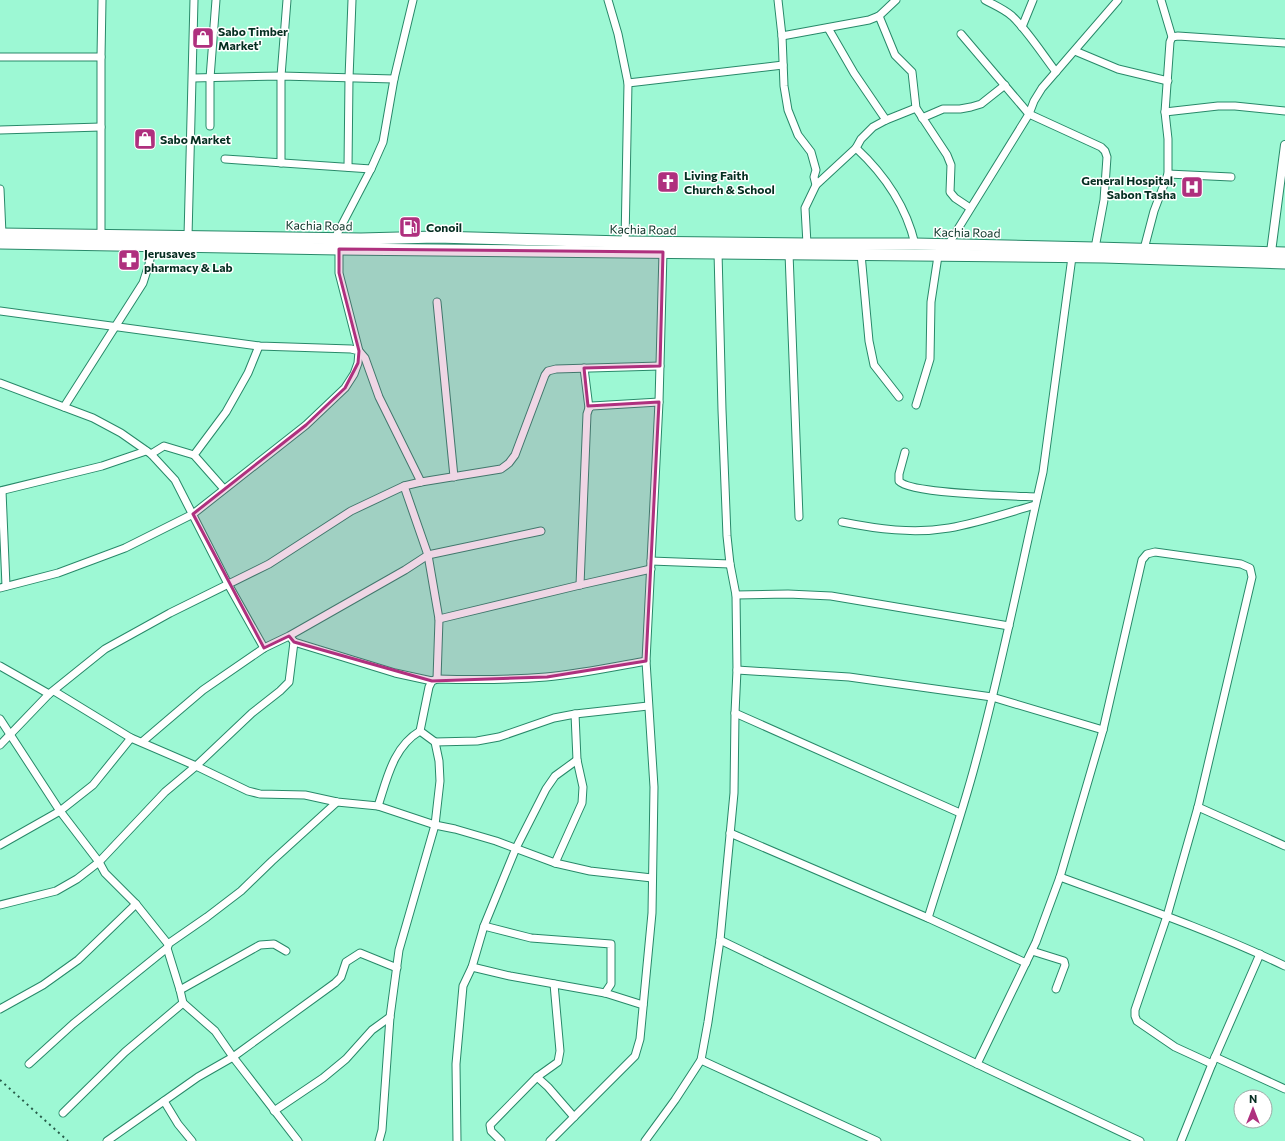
<svg xmlns="http://www.w3.org/2000/svg" width="1285" height="1141" viewBox="0 0 1285 1141" font-family="Commissioner,sans-serif">
<rect width="100%" height="100%" fill="#9df8d4"/>
<g fill="none" stroke-linecap="round" stroke-linejoin="round">
<g stroke="#288969" stroke-width="9">
<g id="minor">
<polyline points="608,0 618,34 628,83 625,242"/>
<polyline points="778,0 782,36 784,86 788,110 798,135 811,152 816,170 814,177 816,185 805,208 807,244"/>
<path d="M985,0c9,5 19,9 27,16 15,14 31,39 44,56"/>
<polyline points="879,16 895,55 912,72 916,108 947,155 951,165 950,192 955,198 970,208"/>
<polyline points="1022,27 1033,0"/>
<polyline points="828,28 854,73 886,120"/>
<polyline points="961,34 1029,114 1101,147 1105,151 1107,157 1104,200 1095,248"/>
<polyline points="782,36 869,20 879,16 896,0"/>
<polyline points="1172,37 1178,36 1285,43"/>
<polyline points="1075,51 1118,69 1168,81"/>
<polyline points="0,57 101,57"/>
<polyline points="193,78 281,76 394,79"/>
<polyline points="628,83 783,65"/>
<polyline points="1165,112 1218,106 1235,106 1285,111"/>
<polyline points="922,118 943,109 960,109 971,107 981,104 1005,85"/>
<polyline points="210,126 210,78 216,0"/>
<polyline points="0,130 101,127"/>
<path d="M856,148c28,26 50,58 59,96"/>
<polyline points="225,159 371,169"/>
<polyline points="281,163 281,76 287,0"/>
<polyline points="348,167 349,78 352,0"/>
<polyline points="1168,174 1231,177"/>
<polyline points="816,185 856,148 861,139 873,127 886,120 916,108"/>
<polyline points="0,189 2,234"/>
<polyline points="101,235 101,57 102,0"/>
<polyline points="188,236 194,0"/>
<polyline points="335,238 371,169 383,142 394,79 413,0"/>
<polyline points="948,245 1029,114 1034,101 1042,88 1118,0"/>
<polyline points="339,249 339,273 359,351 365,358 379,397 421,482"/>
<polyline points="1144,249 1154,211 1168,174 1168,139 1165,112 1170,42 1172,37 1161,0"/>
<polyline points="789,253 799,517"/>
<polyline points="861,254 869,341 874,365 899,397"/>
<polyline points="437,302 454,477"/>
<polyline points="0,311 259,346 351,349 359,351 358,363 354,374 345,388 306,425 193,514 125,548 58,573 0,588"/>
<polyline points="584,368 589,408"/>
<polyline points="0,383 93,418 121,433 151,454 175,480 228,584 264,648"/>
<polyline points="916,405 930,359 931,302 938,256"/>
<polyline points="64,407 143,283 149,264 153,245"/>
<path d="M905,452l-6,22v7c11,13 116,15 138,16"/>
<polyline points="151,454 164,446 194,455"/>
<polyline points="404,486 428,555 439,619 437,679"/>
<polyline points="224,489 194,455 226,412 248,373 259,346"/>
<polyline points="0,491 102,466 146,451"/>
<polyline points="2,491 6,586"/>
<path d="M842,522c35,7 71,12 107,6 29,-5 58,-15 86,-23"/>
<polyline points="651,561 730,564"/>
<polyline points="580,585 587,414 589,408 592,406 659,402"/>
<polyline points="736,595 788,594 831,596 1009,626"/>
<polyline points="439,619 580,585 651,569"/>
<polyline points="291,638 294,642 395,673 432,681"/>
<polyline points="294,642 289,682 280,691 252,713 196,766 248,791 260,794 305,795 337,802 378,806 435,825 455,829 496,841 555,863 590,871 652,878"/>
<polyline points="0,666 49,694"/>
<polyline points="737,670 849,677 992,697 1103,730"/>
<polyline points="735,713 960,813"/>
<polyline points="0,719 60,811 99,862 105,873 136,904 168,944 207,917 241,891 272,861 337,802"/>
<polyline points="142,742 203,690 264,648 289,636 405,570 428,555 541,531"/>
<polyline points="435,742 477,741 499,737 554,718 575,714 648,706"/>
<polyline points="0,745 49,694 105,649 170,613 269,564 351,511 404,486 421,482 501,469 509,463 515,455 545,375 548,371 556,369 660,366"/>
<path d="M378,806c9,-27 15,-59 42,-75l9,-44 3,-6 5,-2c36,1 73,1 109,-2 34,-3 67,-10 100,-16"/>
<polyline points="730,833 928,918 1026,963"/>
<polyline points="0,845 60,811 93,785 131,738"/>
<polyline points="555,863 582,803 583,787 577,760 575,714"/>
<path d="M1060,877c76,28 152,54 225,89"/>
<polyline points="0,905 56,891 77,879 99,862 165,792 196,766 131,738 54,691"/>
<path d="M928,918c16,-52 34,-104 48,-157 26,-95 45,-193 67,-289l29,-215"/>
<polyline points="484,926 531,938 611,944 611,984 605,993"/>
<polyline points="720,940 977,1064 1140,1141"/>
<polyline points="1032,951 1064,961 1065,965 1056,989"/>
<polyline points="472,967 510,976 605,993 643,1005"/>
<polyline points="180,990 260,945 274,944 286,951"/>
<polyline points="0,1009 43,985 78,960 136,904"/>
<polyline points="1215,1057 1285,1089"/>
<polyline points="701,1060 877,1141"/>
<polyline points="29,1064 73,1024 167,948 168,946"/>
<polyline points="977,1064 1036,942 1060,877 1103,730 1142,560 1147,554 1155,552 1241,564 1250,568 1252,577 1198,807"/>
<polyline points="1212,1064 1175,1047 1137,1021 1135,1016 1135,1010 1167,916 1198,807 1285,846"/>
<polyline points="537,1077 548,1087 574,1117"/>
<polyline points="164,1101 178,1124 192,1141"/>
<polyline points="274,1111 323,1078 346,1059 372,1030 390,1017"/>
<polyline points="63,1113 125,1052 183,1003 180,990 167,948"/>
<polyline points="107,1141 198,1077 233,1057 215,1031 183,1003"/>
<polyline points="298,1141 233,1057 335,983 341,977 346,962 360,953 397,968"/>
<polyline points="379,1141 382,1130 390,1017 399,950 435,825 440,781 439,761 435,742 420,731"/>
<polyline points="457,1141 456,1064 463,986 472,967 484,926 516,848 546,789 555,776 577,760"/>
<polyline points="501,1141 491,1131 490,1125 537,1077 558,1062 560,1051 554,984"/>
<polyline points="550,1141 635,1056 640,1039 652,913 654,787 646,661 659,402 663,252"/>
<polyline points="645,1141 675,1100 701,1060 708,1022 720,940 734,793 735,713 737,670 736,595 730,564 727,536 722,410 718,252"/>
<polyline points="1181,1141 1212,1064 1260,954"/>
</g>
</g>
<g stroke="#288969" stroke-width="10">
<polyline id="tertiary" points="1271,252 1285,145"/>
</g>
<g stroke="#288969" stroke-width="13">
<g id="trunk">
<polyline points="0,234 361,239 436,237 625,242 807,244 915,244 1095,248 1285,253"/>
<polyline points="0,243 339,249 1104,257 1285,263"/>
</g>
</g>
<use href="#minor" stroke="#fff" stroke-width="7"/>
<use href="#tertiary" stroke="#fff" stroke-width="8"/>
<use href="#trunk" stroke="#fff" stroke-width="11"/>
<polyline stroke="#275c4a" stroke-width="2" stroke-dasharray="2 4" stroke-linecap="butt" points="0,1080 68,1141"/>
</g>
<path fill="#af307e" fill-opacity="0.2" stroke="#af307e" stroke-width="3" stroke-linejoin="round" d="M339,249l324,3 -3,114 -76,2 4,38 71,-4 -13,259 -99,16 -115,4 -138,-39 -5,-6 -25,12 -71,-134 113,-89 39,-37 13,-25 1,-12 -20,-78z"/>
<defs>
<g id="shop-square" transform="scale(1.15)"><rect x="-9" y="-9" width="18" height="18" rx="4" fill="#af307e" stroke="#fff"/><path d="M-5-2.5h2.3a2.7 3.5 0 0 1 5.4 0H5L5.5 6h-11ZM-1.5-2.5h3a1.5 2.3 0 0 0-3 0Z" fill="#fff"/></g>
<g id="church-square" transform="scale(1.15)"><rect x="-9" y="-9" width="18" height="18" rx="4" fill="#af307e" stroke="#fff"/><path d="M-1.2-6h2.4v3.5h3.3v2.4h-3.3V6h-2.4V-.1h-3.3v-2.4h3.3Z" fill="#fff"/></g>
<g id="hospital-square" transform="scale(1.15)"><rect x="-9" y="-9" width="18" height="18" rx="4" fill="#af307e" stroke="#fff"/><path d="M-5-5h3v3.5h4V-5h3V5h-3V1.5h-4V5h-3Z" fill="#fff"/></g>
<g id="fuel-square" transform="scale(1.15)"><rect x="-9" y="-9" width="18" height="18" rx="4" fill="#af307e" stroke="#fff"/><path d="M-5.5-6h7V0h2V4h1.3V-2.5L3-4.5l.8-.8L6-3V5H2.5V1h-1V6h-7ZM-4.2-4.7v3.2H.2V-4.7Z" fill="#fff"/></g>
<g id="pharmacy-square" transform="scale(1.15)"><rect x="-9" y="-9" width="18" height="18" rx="4" fill="#af307e" stroke="#fff"/><path d="M-2-6h4v4h4v4h-4v4h-4v-4h-4v-4h4Z" fill="#fff"/></g>
</defs>
<g fill-rule="evenodd">
<use href="#shop-square" x="203" y="38"/>
<use href="#shop-square" x="145" y="139"/>
<use href="#church-square" x="668" y="182"/>
<use href="#hospital-square" x="1192" y="187"/>
<use href="#fuel-square" x="410" y="227"/>
<use href="#pharmacy-square" x="129" y="260"/>
</g>
<g text-anchor="middle" dominant-baseline="central" stroke-width="3" stroke-linejoin="round" paint-order="stroke">
<g font-size="12" font-weight="bold" fill="#052e21" stroke="#fff" text-anchor="start">
<text x="218" y="31">Sabo Timber<tspan x="218" dy="14">Market'</tspan></text>
<text x="160" y="139">Sabo Market</text>
<text x="684" y="175">Living Faith<tspan x="684" dy="14">Church &amp; School</tspan></text>
<text x="1176" y="180" text-anchor="end">General Hospital,<tspan x="1176" dy="14">Sabon Tasha</tspan></text>
<text x="426" y="227">Conoil</text>
<text x="144" y="253">Jerusaves<tspan x="144" dy="14">pharmacy &amp; Lab</tspan></text>
</g>
<g font-size="12" fill="#052e21" stroke="#fff">
<text transform="translate(319 225) rotate(1)">Kachia Road</text>
<text transform="translate(643 229) rotate(1)">Kachia Road</text>
<text transform="translate(967 232) rotate(1)">Kachia Road</text>
</g>
</g>
<g transform="translate(1253 1109)"><circle r="19" fill="#ffffff" stroke="#9baba6"/>
<path d="M0-3L7 15L0 10L-7 15Z" fill="#af307e"/>
<text y="-6" font-size="11" font-weight="bold" text-anchor="middle" fill="#052e21">N</text>
</g>
</svg>
